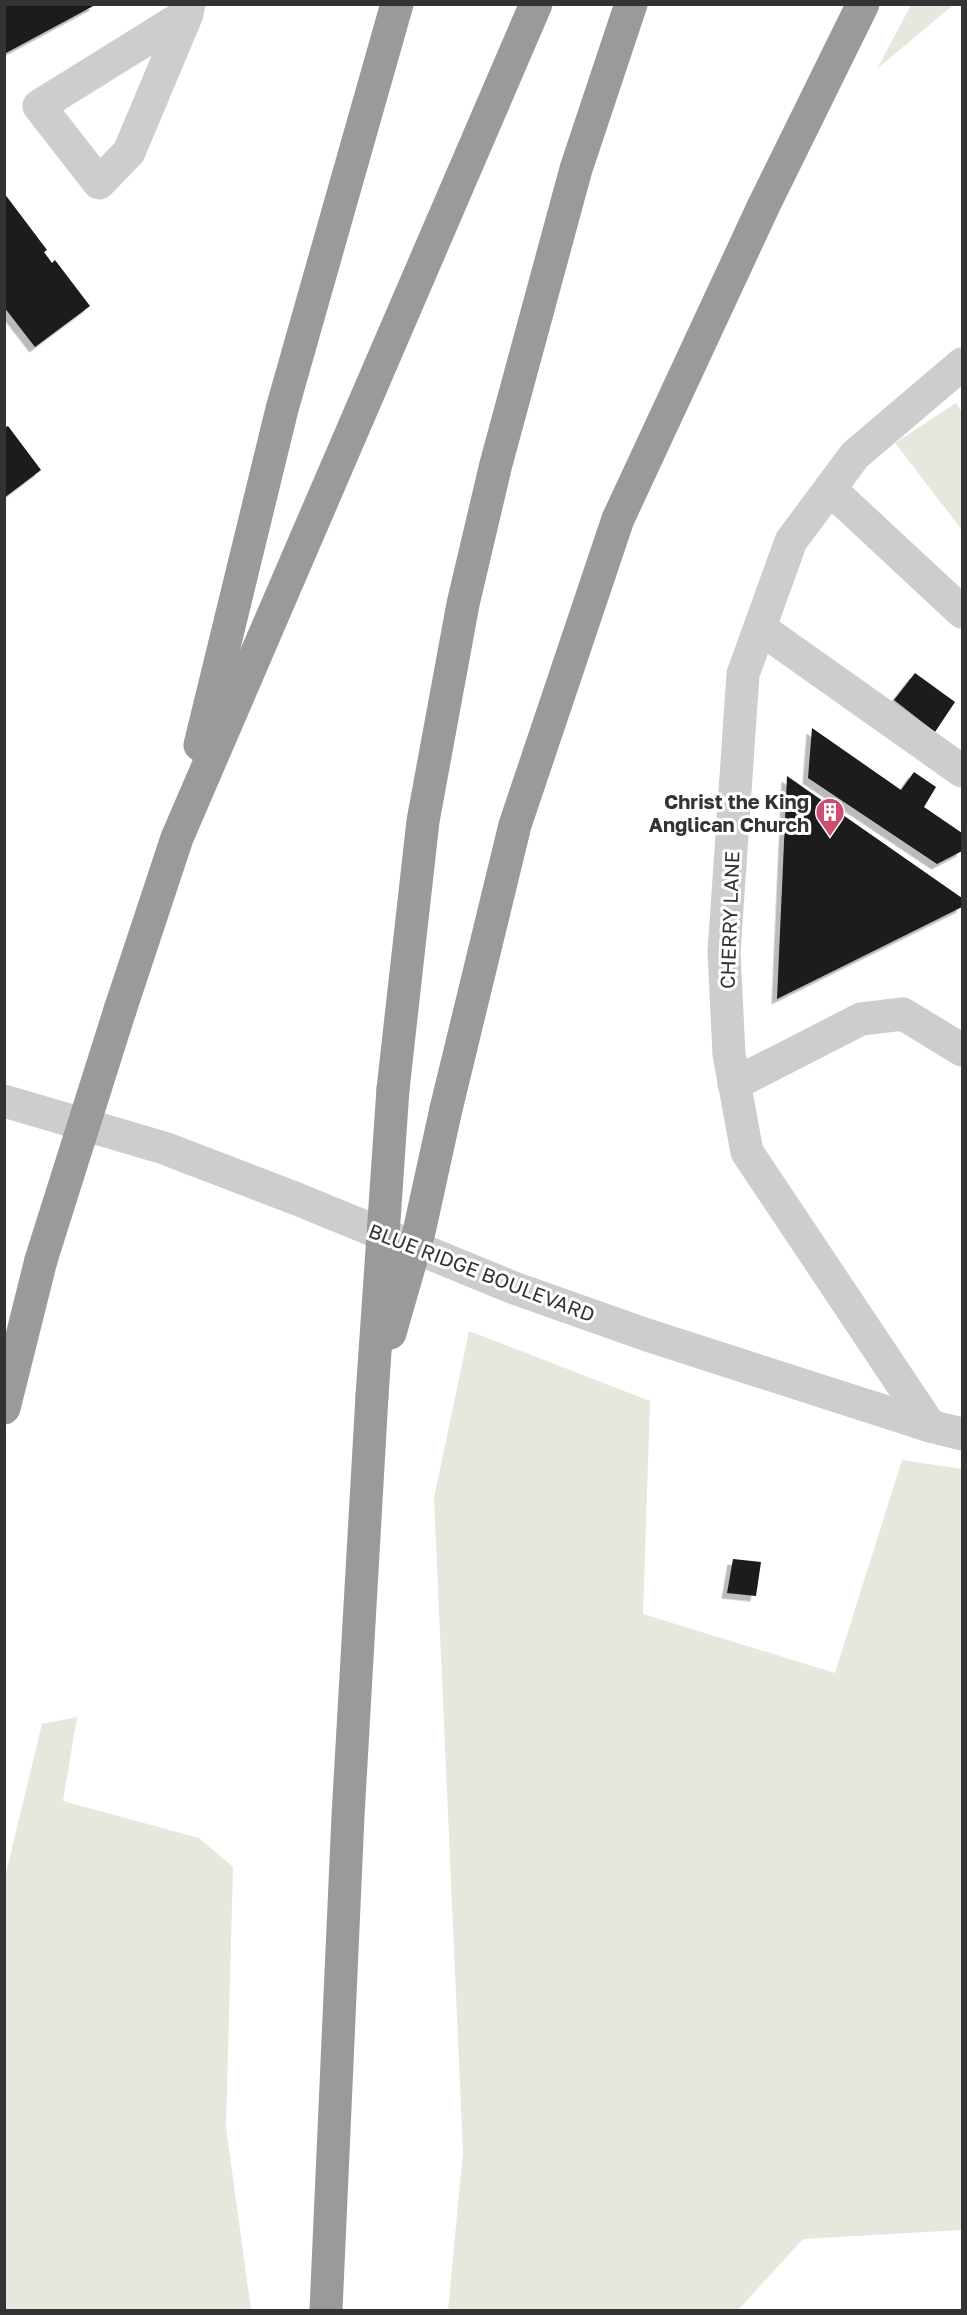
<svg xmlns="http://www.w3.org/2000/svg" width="967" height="2315" viewBox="0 0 967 2315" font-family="'Golos Text',sans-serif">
<defs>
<filter id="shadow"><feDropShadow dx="-5.5" dy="5.5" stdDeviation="0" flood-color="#0004"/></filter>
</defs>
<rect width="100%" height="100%" fill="#fff"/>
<g fill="#e4e8dd">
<polygon points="911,5 953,5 877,69"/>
<polygon points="956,403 962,412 962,530 895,443"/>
<polygon points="469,1331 650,1401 643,1614 835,1673 902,1460 962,1469 962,2230 803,2239 738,2310 448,2310 463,2152 434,1498"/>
<polygon points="77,1717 63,1801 199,1838 233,1867 226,2127 251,2310 5,2310 5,1877 42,1724"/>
</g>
<g fill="#1a1a1a" filter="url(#shadow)">
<polygon points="4,4 97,4 6,53"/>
<polygon points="4,193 47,250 44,252 52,263 55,260 90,306 35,347 4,307"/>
<polygon points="8,426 41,470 4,498 4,428"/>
<polygon points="915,673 955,702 935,732 894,700"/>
<polygon points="812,728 901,790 914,772 936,787 924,807 962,833 962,851 937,864 808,778"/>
<polygon points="787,776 962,898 962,907 777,999"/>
<polygon points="733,1559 761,1562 756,1596 727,1593"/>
</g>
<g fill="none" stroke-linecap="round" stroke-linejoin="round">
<g stroke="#cdcdcd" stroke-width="33">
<polyline points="187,14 39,106 99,183 129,152 187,14 189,4"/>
<polyline points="830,489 962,612"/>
<polyline points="760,628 962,771"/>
<polyline points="734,1084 861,1019 903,1014 962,1050"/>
<polyline points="4,1101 164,1148 297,1199 514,1288 647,1335 930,1426 962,1434"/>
<polyline points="930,1426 747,1152 729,1054 724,952 743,674 791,541 855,455 962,364"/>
</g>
<g stroke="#9a9a9a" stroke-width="33">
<polyline points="200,745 282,409 397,4"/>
<polyline points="120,1010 177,838 536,4"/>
<polyline points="393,1089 423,821 463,604 496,464 576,169 631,4"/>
<polyline points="446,1109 515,825 618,519 764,205 863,4"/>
<polyline points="4,1408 41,1260"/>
<polyline points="326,2310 348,1816 372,1396"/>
</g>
<g stroke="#9a9a9a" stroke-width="33">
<polyline points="41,1260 120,1010"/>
<polyline points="390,1333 419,1232 446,1109"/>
<polyline points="372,1396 393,1089"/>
</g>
</g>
<defs>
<g id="building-pin" transform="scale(1.5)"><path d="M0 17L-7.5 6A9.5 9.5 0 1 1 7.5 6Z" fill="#d24c6d" stroke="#fff"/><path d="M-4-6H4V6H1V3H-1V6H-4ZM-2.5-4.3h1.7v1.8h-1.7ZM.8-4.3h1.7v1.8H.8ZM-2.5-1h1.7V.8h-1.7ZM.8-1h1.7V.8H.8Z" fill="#fff"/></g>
</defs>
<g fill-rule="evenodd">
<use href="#building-pin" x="830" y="812"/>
</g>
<g text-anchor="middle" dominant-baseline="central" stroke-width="6" stroke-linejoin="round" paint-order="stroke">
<g font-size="20" font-weight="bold" fill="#333" stroke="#fff" text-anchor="end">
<text x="809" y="801">Christ the King<tspan x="809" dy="23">Anglican Church</tspan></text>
</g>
<g font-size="20" fill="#333" stroke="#fff">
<text transform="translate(729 920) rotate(-88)">CHERRY LANE</text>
<text transform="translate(482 1272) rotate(21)">BLUE RIDGE BOULEVARD</text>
</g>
</g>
<rect width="967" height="2315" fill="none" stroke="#333333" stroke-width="12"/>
</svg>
